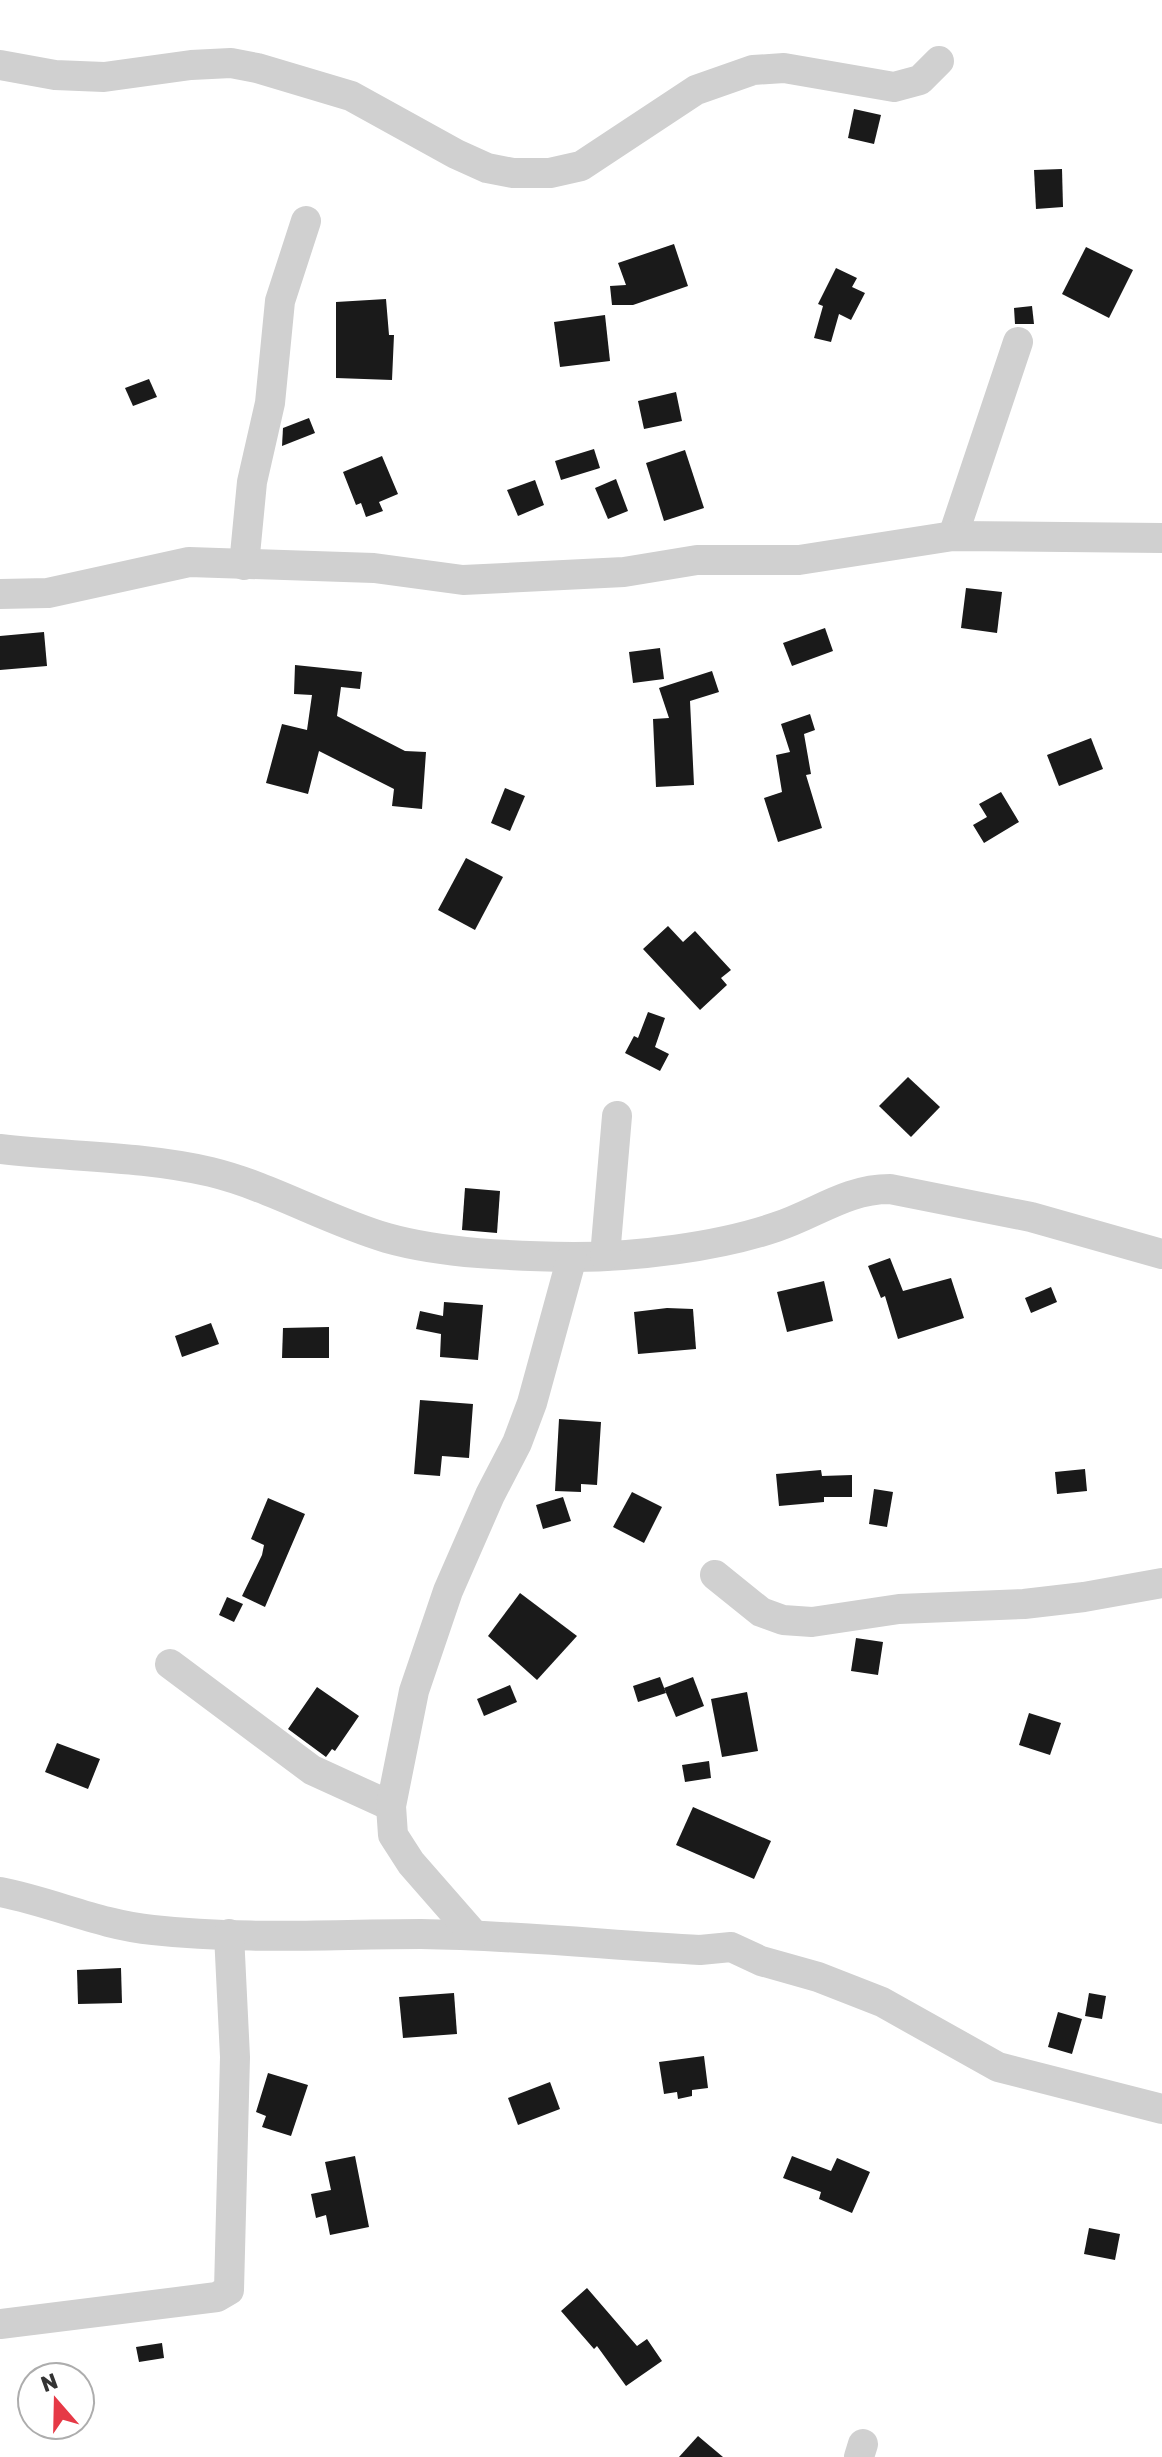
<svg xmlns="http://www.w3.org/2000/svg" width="1162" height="2457" viewBox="0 0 1162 2457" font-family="Rubik,sans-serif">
<rect width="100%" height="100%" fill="#fff"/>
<g fill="#1a1a1a">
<polygon points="854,109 881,115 874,144 848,138"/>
<polygon points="1062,169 1063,207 1036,209 1034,170"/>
<polygon points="674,244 688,286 633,305 612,305 610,286 626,285 618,263"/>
<polygon points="1086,247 1133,270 1109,318 1062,294"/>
<polygon points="836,268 857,278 852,287 865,293 851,320 839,314 831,342 814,338 823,306 818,304"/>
<polygon points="386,299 389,335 394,335 392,380 336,378 336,302"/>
<polygon points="1032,306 1034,324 1015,324 1014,308"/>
<polygon points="605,315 610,361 560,367 554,322"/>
<polygon points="149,379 157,397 133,406 125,388"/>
<polygon points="676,392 682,421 644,429 638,401"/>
<polygon points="309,418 315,433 282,446 283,428"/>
<polygon points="594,449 600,468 561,480 555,461"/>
<polygon points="685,450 704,508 664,521 646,463"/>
<polygon points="382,456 398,494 379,502 383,511 366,517 361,503 356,505 343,472"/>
<polygon points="616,479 628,511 608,519 595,488"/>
<polygon points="535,480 544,505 518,516 507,490"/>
<polygon points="966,588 1002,592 997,633 961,628"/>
<polygon points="825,628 833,651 792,666 783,643"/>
<polygon points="44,632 47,666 0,670 0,636"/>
<polygon points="660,648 664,679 633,683 629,652"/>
<polygon points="295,665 362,672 360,689 341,687 337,716 405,751 426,752 422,809 392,806 394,789 319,751 308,794 266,783 282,724 307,730 312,695 294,694"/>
<polygon points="712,671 719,692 690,701 694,785 656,787 653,719 669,718 659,688"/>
<polygon points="810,714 815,730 804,734 811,774 806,775 822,828 778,842 764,798 782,792 776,755 790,752 781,724"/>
<polygon points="1091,738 1103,769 1059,786 1047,755"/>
<polygon points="505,788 525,796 510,831 491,823"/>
<polygon points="1001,792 1019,822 984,843 973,825 987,817 979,804"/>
<polygon points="466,858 503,877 475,930 438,910"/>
<polygon points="668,926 683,942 695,931 731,970 721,978 727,985 700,1010 643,949"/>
<polygon points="648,1012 665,1018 655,1047 669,1054 660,1071 625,1053 634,1036 638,1038"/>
<polygon points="908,1077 940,1107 911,1137 879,1106"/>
<polygon points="465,1188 500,1191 497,1233 462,1230"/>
<polygon points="890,1258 903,1291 951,1278 964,1318 898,1339 885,1296 881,1298 868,1266"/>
<polygon points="824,1281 833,1321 787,1332 777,1292"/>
<polygon points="1051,1287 1057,1302 1031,1313 1025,1298"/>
<polygon points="444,1302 483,1305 478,1360 440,1357 441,1334 416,1329 420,1311 443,1316"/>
<polygon points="667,1308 693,1309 696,1349 638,1354 634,1312"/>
<polygon points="211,1323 219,1344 182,1357 175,1336"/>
<polygon points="329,1327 329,1358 282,1358 283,1328"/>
<polygon points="420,1400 473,1404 469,1458 442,1456 440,1476 414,1474"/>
<polygon points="559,1419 601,1422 597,1485 581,1484 581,1492 555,1491"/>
<polygon points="1085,1469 1087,1491 1057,1494 1055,1472"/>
<polygon points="821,1470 822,1476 852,1475 852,1497 824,1497 824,1502 779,1506 776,1474"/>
<polygon points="874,1489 893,1492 887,1527 869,1524"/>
<polygon points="632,1492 662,1507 644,1543 613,1527"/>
<polygon points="563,1497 571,1521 543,1529 536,1505"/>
<polygon points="268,1498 305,1514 265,1607 242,1596 262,1555 264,1545 251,1539"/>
<polygon points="520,1593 577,1636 537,1680 488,1636"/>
<polygon points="227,1597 243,1604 234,1622 219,1615"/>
<polygon points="856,1638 883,1642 878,1675 851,1671"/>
<polygon points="660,1677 666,1693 638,1702 633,1686"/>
<polygon points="693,1677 704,1706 676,1717 664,1688"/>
<polygon points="510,1685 517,1702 484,1716 477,1699"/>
<polygon points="317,1687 359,1716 335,1751 332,1749 326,1757 288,1729"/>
<polygon points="747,1692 758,1751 722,1757 711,1699"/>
<polygon points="1029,1713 1061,1723 1050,1755 1019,1745"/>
<polygon points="57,1743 100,1759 88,1789 45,1772"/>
<polygon points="709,1761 711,1778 685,1782 682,1765"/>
<polygon points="693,1807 771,1841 754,1879 676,1845"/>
<polygon points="121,1968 122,2003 78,2004 77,1970"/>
<polygon points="454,1993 457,2034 403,2038 399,1997"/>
<polygon points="1089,1993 1106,1996 1102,2019 1085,2016"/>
<polygon points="1058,2012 1082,2019 1072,2054 1048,2047"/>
<polygon points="704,2056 708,2088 692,2090 692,2096 678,2099 677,2092 664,2094 659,2062"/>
<polygon points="268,2073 308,2085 291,2136 262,2127 266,2116 256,2112"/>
<polygon points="550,2082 560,2109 518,2125 508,2098"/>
<polygon points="355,2156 369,2227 330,2235 326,2215 316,2218 311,2194 331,2190 325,2162"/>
<polygon points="792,2156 831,2171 837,2158 870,2172 852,2213 819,2199 821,2192 783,2178"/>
<polygon points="1089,2228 1120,2234 1115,2260 1084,2254"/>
<polygon points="587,2288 637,2346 647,2339 662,2361 626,2386 597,2346 594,2349 561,2311"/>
<polygon points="162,2343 164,2358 139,2362 136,2347"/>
<polygon points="698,2436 723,2457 679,2457"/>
</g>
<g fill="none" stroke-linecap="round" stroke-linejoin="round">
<g stroke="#d0d0d0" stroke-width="30">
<polyline points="0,65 55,75 104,77 191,65 231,63 257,68 351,96 456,154 487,168 513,173 550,173 581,166 696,90 753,70 784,68 894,87 920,80 939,61"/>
<polyline points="953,536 1018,342"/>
<polyline points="244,565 252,482 270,403 280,301 306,221"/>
<polyline points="0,594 48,593 189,562 374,568 463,580 624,572 697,560 799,560 953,536 1162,538"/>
<path d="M0,1149c69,8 143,7 211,23 61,15 115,48 176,66 57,16 126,18 186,19 62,0 145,-10 203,-30 40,-13 70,-38 114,-38l141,28 131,37"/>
<polyline points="605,1256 617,1116"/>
<polyline points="715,1575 761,1612 783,1620 812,1622 899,1609 1024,1604 1084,1597 1162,1583"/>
<polyline points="170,1664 312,1770 391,1806"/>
<path d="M0,1892c52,10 100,33 153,38 89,10 179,4 268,4 93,1 186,11 279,16l31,-3 30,14 57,16 64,25 116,65 164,42"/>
<polyline points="474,1935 411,1863 393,1835 391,1806 414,1691 448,1591 490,1495 517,1443 532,1403 572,1257"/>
<polyline points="0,2324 217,2297 229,2290 235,2057 229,1934"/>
<polyline points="859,2457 863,2444"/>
</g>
</g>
<g transform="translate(56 2401) rotate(340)"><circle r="38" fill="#ffffff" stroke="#adadad" stroke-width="2"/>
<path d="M0-6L14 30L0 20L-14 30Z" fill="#e63946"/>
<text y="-12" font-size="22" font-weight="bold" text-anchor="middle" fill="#333333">N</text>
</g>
</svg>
